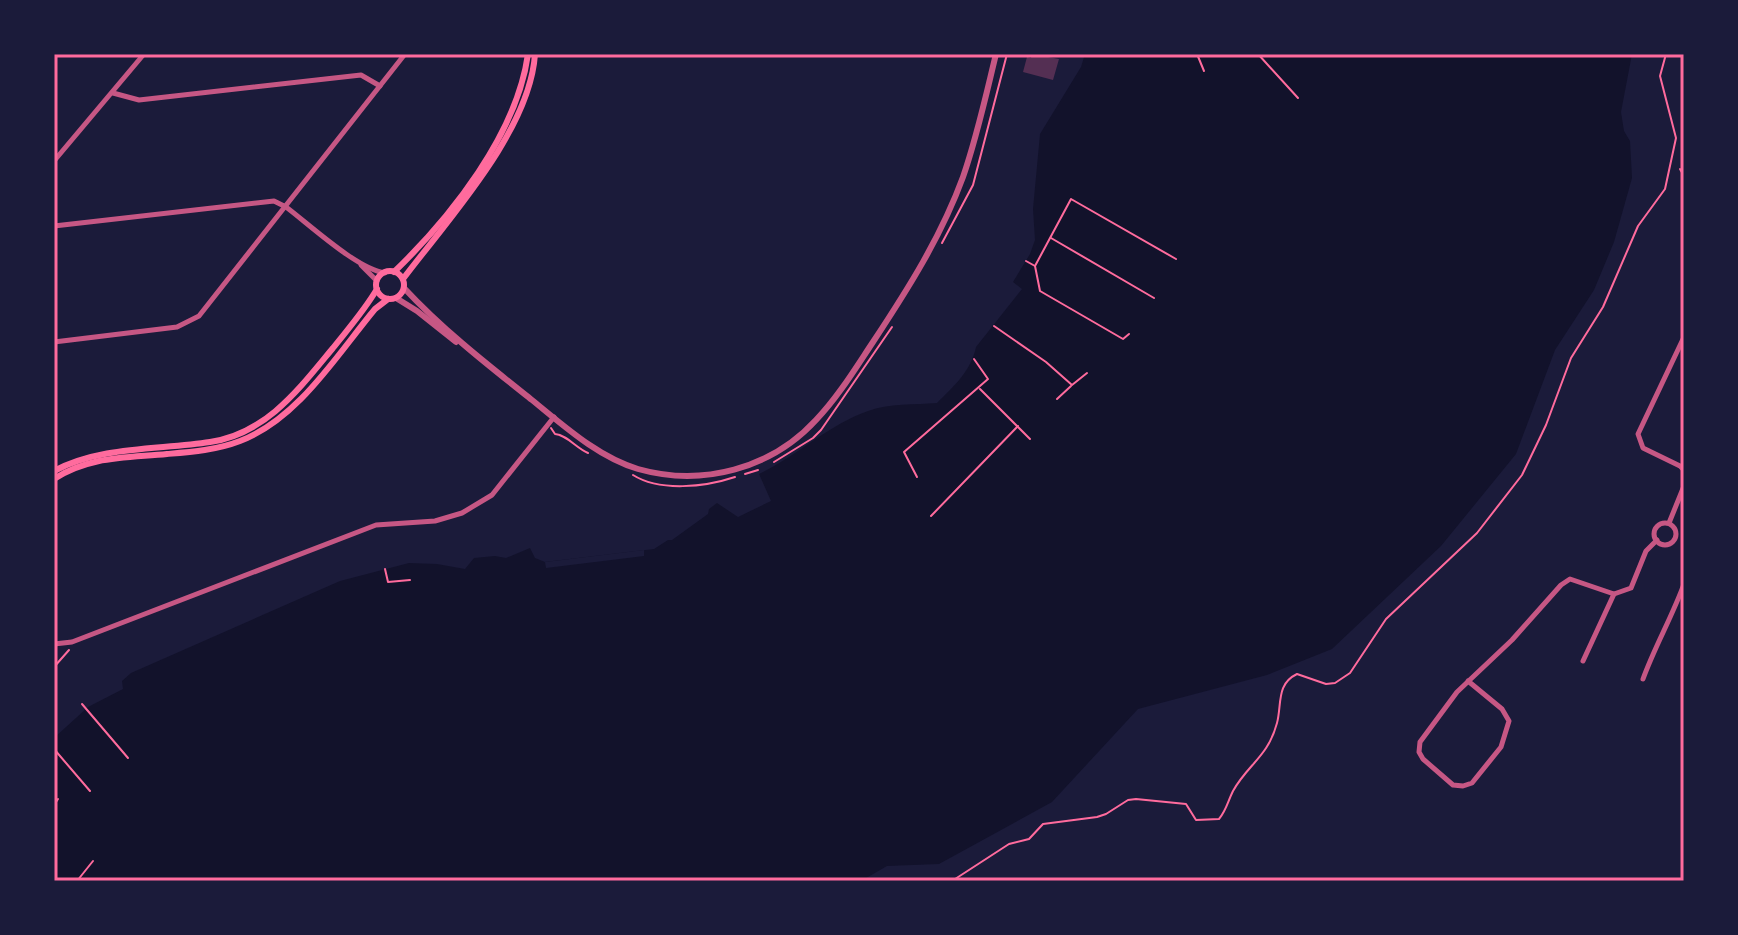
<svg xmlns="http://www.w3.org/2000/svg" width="1738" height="935" viewBox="0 0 1738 935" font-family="Quicksand,sans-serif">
<rect width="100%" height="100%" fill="#1b1b3a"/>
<path fill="#12122b" d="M1085,54h547l-11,58 3,19 6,10 2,37 -18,64 -20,48 -39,60 -39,104 -75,92 -109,103 -65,26 -129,34 -86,93 -113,62 -52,2 -26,15h-807v-143l34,-31 35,-18 -1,-8 9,-8 209,-92 69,-18 28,1 28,5 9,-11 21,-2 11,2 24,-10 5,10 10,4 109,-13 14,-9h4l36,-26 1,-5 8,-6 21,14 33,-16 -12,-27c38,-18 69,-49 109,-63 20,-8 48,-6 69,-8 17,-17 34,-32 39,-56l46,-58 -9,-7 17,-28 5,-14 -2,-31 7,-75 41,-67z"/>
<polygon fill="#1b1b3a" points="644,550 644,556 546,568 545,562"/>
<polygon fill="#542f53" points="1032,54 1059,59 1053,80 1023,72 1027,57 1031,58"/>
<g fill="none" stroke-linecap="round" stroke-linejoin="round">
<g stroke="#ff6b9d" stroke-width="2">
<polyline points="1197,54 1204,71"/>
<polyline points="1258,54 1298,98"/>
<polyline points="1680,169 1684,176"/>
<polyline points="1051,238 1154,298"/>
<polyline points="942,243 973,185 1007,54"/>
<polyline points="1026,261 1035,266 1040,291 1123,339 1129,334"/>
<polyline points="1035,266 1071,199 1176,259"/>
<polyline points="994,326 1046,362 1072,385 1087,373"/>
<polyline points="980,389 1030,439"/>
<polyline points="1057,399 1071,386"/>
<path d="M551,428l4,6c12,1 21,14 33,19"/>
<polyline points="774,462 813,438 821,430 892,327"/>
<polyline points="745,474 758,470"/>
<path d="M633,475c27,17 72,12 102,2"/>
<polyline points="917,477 904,452 988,379 974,359"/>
<polyline points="931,516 1018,426"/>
<polyline points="385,569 388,582 410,580"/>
<polyline points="54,667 69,650"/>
<polyline points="82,704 128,758"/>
<polyline points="54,749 90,791"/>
<polyline points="54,805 58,799"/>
<polyline points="77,881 93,861"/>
<path d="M952,881l57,-37 20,-5 14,-15 54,-7 9,-3 22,-14 8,-1 50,5 10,16 23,-1c7,-8 9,-18 14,-28 15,-27 35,-34 44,-68 5,-19 -1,-39 20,-49l29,10 9,-1 15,-10 36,-54 91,-86 45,-58 24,-50 25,-67 32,-51 35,-81 27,-37 11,-51 -16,-62 6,-22"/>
</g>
<g stroke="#c65784" stroke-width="5">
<polyline points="113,93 139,100 361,75 380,86"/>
<polyline points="54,161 144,54"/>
<path d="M54,226l220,-25 12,6c24,18 71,62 99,66"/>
<polyline points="361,265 377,281"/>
<polyline points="1684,337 1638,434 1643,448 1680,466 1684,470"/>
<polyline points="54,342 177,327 199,316 405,54"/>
<polyline points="1669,523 1684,486"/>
<circle cx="1665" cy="534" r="11"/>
<polyline points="54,644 72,642 376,525 435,521 462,513 492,495 554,417"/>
<polyline points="1583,661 1614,594"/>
<path d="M1643,679c12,-33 29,-62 41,-95"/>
<polyline points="1468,681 1502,709 1509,721 1501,747 1472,783 1463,786 1453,785 1423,759 1419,752 1420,742 1457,692 1512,640 1561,585 1570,579 1614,594 1631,588 1646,551 1657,540"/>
</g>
<g stroke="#c65784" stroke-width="6">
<path d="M404,288c39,42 84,77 128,112 32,26 66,57 106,69 64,18 133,0 178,-49 22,-23 39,-51 57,-78 35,-53 68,-105 90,-165 14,-40 23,-82 33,-123"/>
<polyline points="396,298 417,311 456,342"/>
</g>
<g stroke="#ff6b9d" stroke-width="6">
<circle cx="390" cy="285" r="14"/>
<path d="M394,272c57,-55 123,-138 134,-218"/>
<path d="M403,279c45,-60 127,-148 132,-225"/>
<path d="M54,471c47,-25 104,-21 156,-29 56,-8 89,-53 123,-94 15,-19 31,-37 44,-59"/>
<path d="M54,479c35,-23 73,-21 113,-25 24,-2 50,-4 73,-13 58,-22 96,-85 135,-132l13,-10"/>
</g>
</g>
<rect width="1738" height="935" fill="none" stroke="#1b1b3a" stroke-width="112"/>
<rect x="56" y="56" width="1626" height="823" fill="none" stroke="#ff6b9d" stroke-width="3"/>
</svg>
